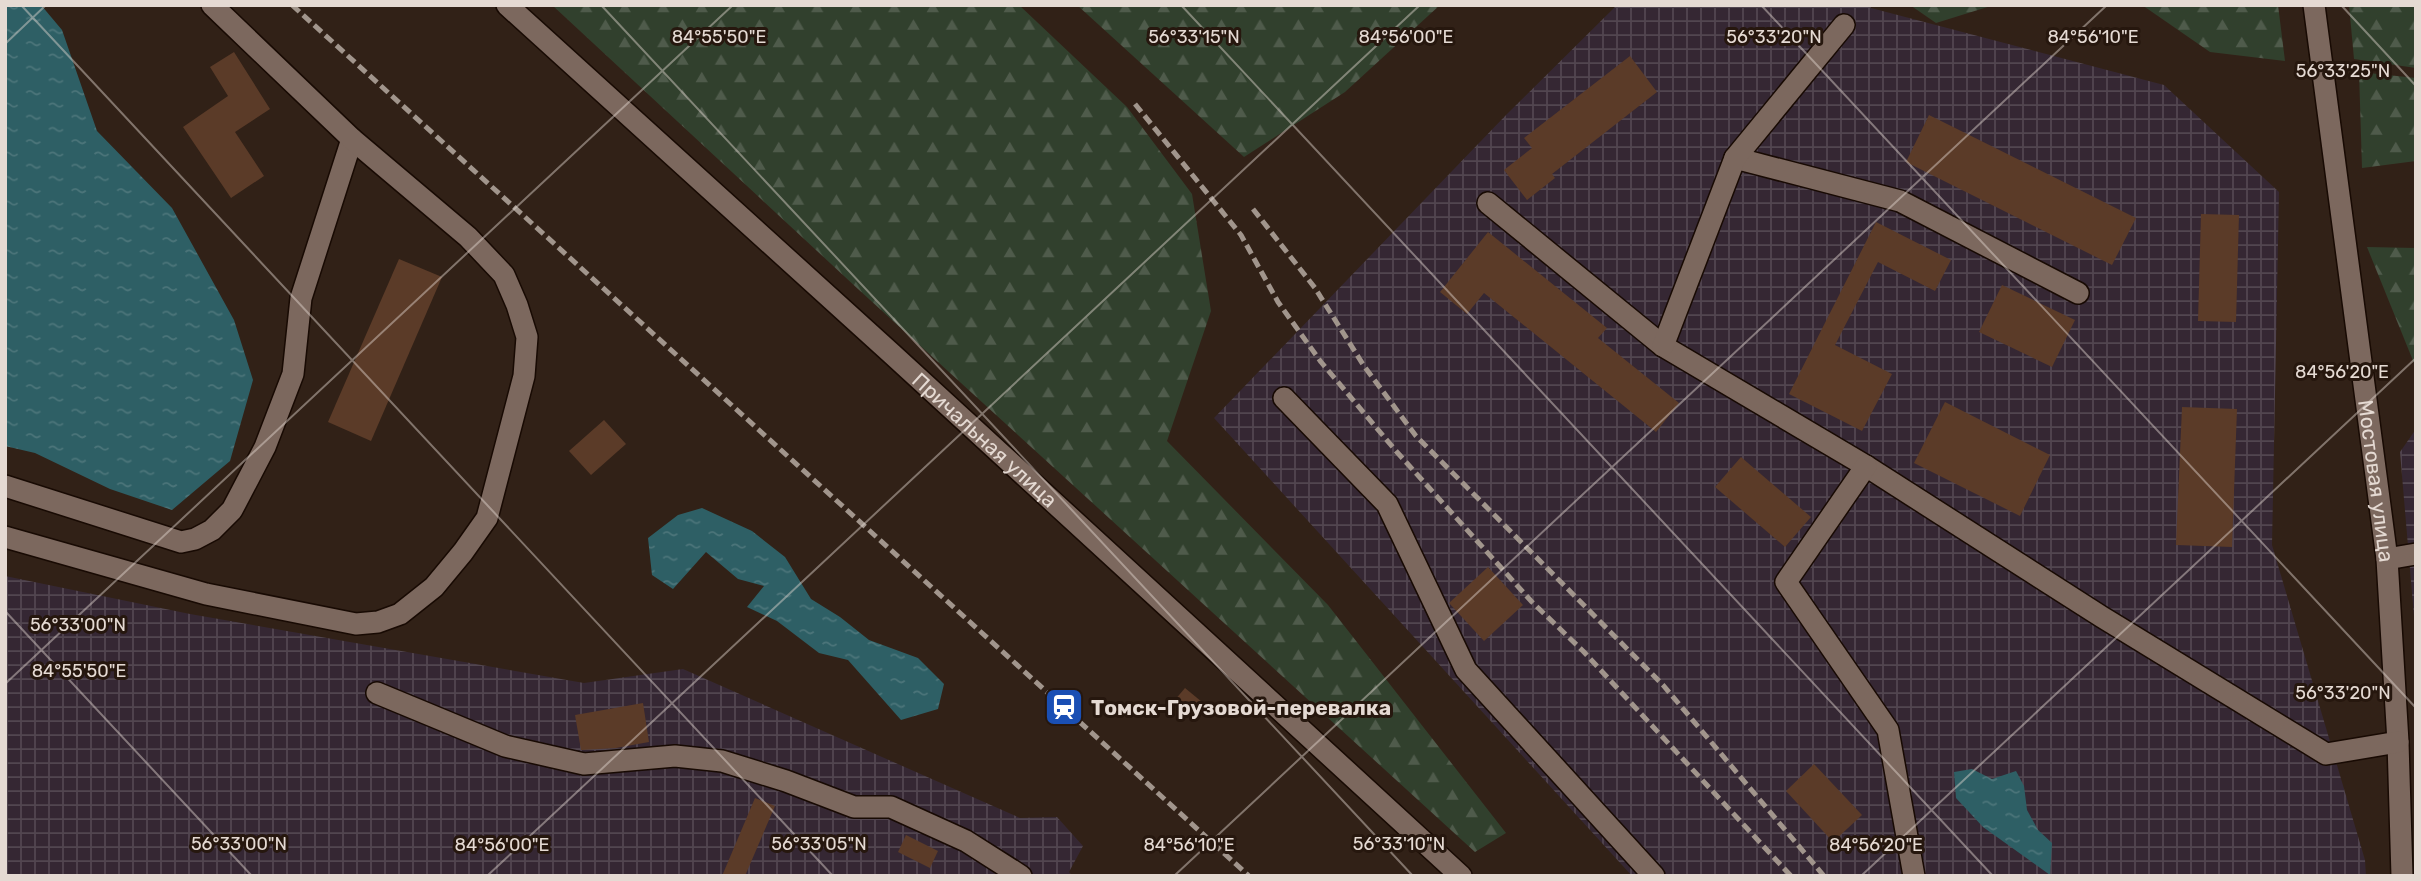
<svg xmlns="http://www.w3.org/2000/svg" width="2421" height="881" viewBox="0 0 2421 881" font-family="Rubik,sans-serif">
<defs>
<pattern id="industrial-grid" width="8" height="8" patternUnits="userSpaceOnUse" patternTransform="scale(1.75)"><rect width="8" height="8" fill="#352733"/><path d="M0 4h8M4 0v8" fill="none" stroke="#524650"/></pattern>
<pattern id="forest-firs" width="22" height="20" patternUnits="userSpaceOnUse" patternTransform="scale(1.75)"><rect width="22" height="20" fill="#31402d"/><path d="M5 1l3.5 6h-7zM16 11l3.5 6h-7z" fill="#4f5b4b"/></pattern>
<pattern id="water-ripples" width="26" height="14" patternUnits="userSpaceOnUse" patternTransform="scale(1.75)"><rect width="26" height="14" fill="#2e5f65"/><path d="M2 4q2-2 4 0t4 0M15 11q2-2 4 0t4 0" fill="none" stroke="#4c757a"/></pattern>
</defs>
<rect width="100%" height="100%" fill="#312117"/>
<g fill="url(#industrial-grid)">
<polygon points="1617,5 1869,5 1871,8 2164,85 2279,192 2272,545 2365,860 2366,876 1632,876 1214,418 1507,114"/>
<polygon points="2416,429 2416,640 2400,452"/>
<polygon points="5,576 190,614 584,683 683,669 1020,818 1057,817 1083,846 1069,872 1072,876 5,876"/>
</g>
<g fill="url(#forest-firs)">
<polygon points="552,5 1019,5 1127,107 1192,194 1211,311 1167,441 1328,605 1506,833 1475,852 858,289"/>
<polygon points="1077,5 1440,5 1345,92 1244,157"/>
<polygon points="1910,5 1994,5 1936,23"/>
<polygon points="2142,5 2278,5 2285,61 2210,52"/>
<polygon points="2349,5 2416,5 2416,68 2354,59"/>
<polygon points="2359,72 2416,78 2416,161 2362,168"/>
<polygon points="2367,247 2416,248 2416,368"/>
</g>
<g fill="url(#water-ripples)">
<polygon points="5,5 41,5 62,30 97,131 172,208 234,320 253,380 230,461 172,510 110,489 35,453 5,446"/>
<polygon points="702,508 752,531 785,557 811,599 840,617 869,640 918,658 944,684 938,709 901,720 848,660 819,653 777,621 747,607 764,586 738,579 706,552 673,589 652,575 648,538 678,515"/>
<polygon points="1972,769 1992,779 2016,771 2024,786 2027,810 2038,830 2052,843 2050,875 1983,827 1956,798 1954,772"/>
</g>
<g fill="#5b3b28">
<polygon points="234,52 270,109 235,132 264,176 231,198 183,127 228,96 210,67"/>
<polygon points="1630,56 1657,92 1552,174 1555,178 1527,200 1504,170 1532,148 1524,138"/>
<polygon points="1929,115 2136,218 2112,265 1906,162"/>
<polygon points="2201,214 2239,215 2236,322 2198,321"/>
<polygon points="1876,222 1951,260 1935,291 1878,262 1835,345 1892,374 1862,431 1789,394"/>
<polygon points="1488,232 1607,328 1598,338 1679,403 1656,432 1484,293 1467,314 1440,292"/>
<polygon points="399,259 442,277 371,441 328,422"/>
<polygon points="2002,285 2075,320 2052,367 1979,332"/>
<polygon points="1945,402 2050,455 2020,516 1914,463"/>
<polygon points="2182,407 2237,409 2232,547 2176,545"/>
<polygon points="604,420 626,444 591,475 569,451"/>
<polygon points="1741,457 1811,517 1785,547 1715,487"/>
<polygon points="1488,567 1523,605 1484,641 1449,603"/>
<polygon points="1185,688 1202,702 1190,715 1174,701"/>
<polygon points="643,703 649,742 616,748 581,750 575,715"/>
<polygon points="1814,764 1862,815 1833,842 1786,791"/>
<polygon points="755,798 775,806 745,876 722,876"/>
<polygon points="906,835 938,851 930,868 898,852"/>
</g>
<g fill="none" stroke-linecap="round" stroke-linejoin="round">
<g stroke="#180a03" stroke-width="24">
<g id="minor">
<path id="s1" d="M507,5l385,349 569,522"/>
<path id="s2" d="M2314,5l73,554 11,183 4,134"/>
<polyline points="1735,158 1900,201 2078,293"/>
<polyline points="1488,203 1663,346 1866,466 2102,617 2326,754 2398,742"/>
<polyline points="1663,346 1735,158 1844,25"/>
<polyline points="1284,398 1387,504 1466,670 1654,876"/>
<polyline points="1866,466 1786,582 1888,730 1914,876"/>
<polyline points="5,486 181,542 195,539 212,530 232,510 265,447 293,374 301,298 352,139"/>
<polyline points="5,537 206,594 356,624 378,622 400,614 434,587 463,552 487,518 524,376 527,337 517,305 504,275 468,237 352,139 212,5"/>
<polyline points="2387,559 2416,554"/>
<polyline points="377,693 505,746 584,764 675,756 722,761 786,781 854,807 891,807 966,841 1021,876"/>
</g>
</g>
<use href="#minor" stroke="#7c685e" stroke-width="21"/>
<g stroke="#a1958c" stroke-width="5" stroke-dasharray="10 5" stroke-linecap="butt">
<polyline points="292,5 1249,876"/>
<polyline points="1135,104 1241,235 1278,302 1321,362 1396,451 1532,602 1583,651 1791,876"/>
<polyline points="1253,209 1315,288 1364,366 1416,436 1663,685 1824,876"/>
</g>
</g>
<path fill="none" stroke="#e5dad3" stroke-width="2" stroke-opacity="0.45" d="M21,5l812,871M601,5l812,871M1181,5l812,871M1761,5l655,703M2341,5l75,81M5,44l41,-39M5,611l247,265M5,684l728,-679M487,876l933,-871M1174,876l933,-871M1861,876l555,-518"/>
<defs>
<g id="station-square" transform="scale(2.0125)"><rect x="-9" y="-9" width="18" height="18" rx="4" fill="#1a4fb4" stroke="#26170e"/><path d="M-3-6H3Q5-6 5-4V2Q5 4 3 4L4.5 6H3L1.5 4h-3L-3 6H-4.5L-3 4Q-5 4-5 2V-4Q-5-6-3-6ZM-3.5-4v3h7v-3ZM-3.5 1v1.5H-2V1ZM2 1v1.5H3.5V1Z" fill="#fff"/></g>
</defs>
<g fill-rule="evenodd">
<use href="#station-square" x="1064" y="707"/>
</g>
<g text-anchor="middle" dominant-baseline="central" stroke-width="6" stroke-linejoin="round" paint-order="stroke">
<g font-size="21" fill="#e5dad3" stroke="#26170e">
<text stroke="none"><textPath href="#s1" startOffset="646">Причальная улица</textPath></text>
<text stroke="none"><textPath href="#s2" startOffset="480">Мостовая улица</textPath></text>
</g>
<g font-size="21" font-weight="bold" fill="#e5dad3" stroke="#26170e" text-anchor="start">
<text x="1091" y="707">Томск-Грузовой-перевалка</text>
</g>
</g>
<g font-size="18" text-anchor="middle" fill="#e5dad3" stroke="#26170e" stroke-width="6" stroke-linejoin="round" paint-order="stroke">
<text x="719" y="43">84°55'50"E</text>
<text x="1406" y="43">84°56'00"E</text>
<text x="2093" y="43">84°56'10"E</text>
<text x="1194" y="43">56°33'15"N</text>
<text x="1774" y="43">56°33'20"N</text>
<text x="2343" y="77">56°33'25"N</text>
<text x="2342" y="378">84°56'20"E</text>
<text x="78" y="631">56°33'00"N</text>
<text x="79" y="677">84°55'50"E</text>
<text x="2343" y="699">56°33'20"N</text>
<text x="239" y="850">56°33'00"N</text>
<text x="819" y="850">56°33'05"N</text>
<text x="1399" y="850">56°33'10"N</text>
<text x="502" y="851">84°56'00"E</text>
<text x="1189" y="851">84°56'10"E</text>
<text x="1876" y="851">84°56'20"E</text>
</g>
<rect width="2421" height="881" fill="none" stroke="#e5dad3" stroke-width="14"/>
</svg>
